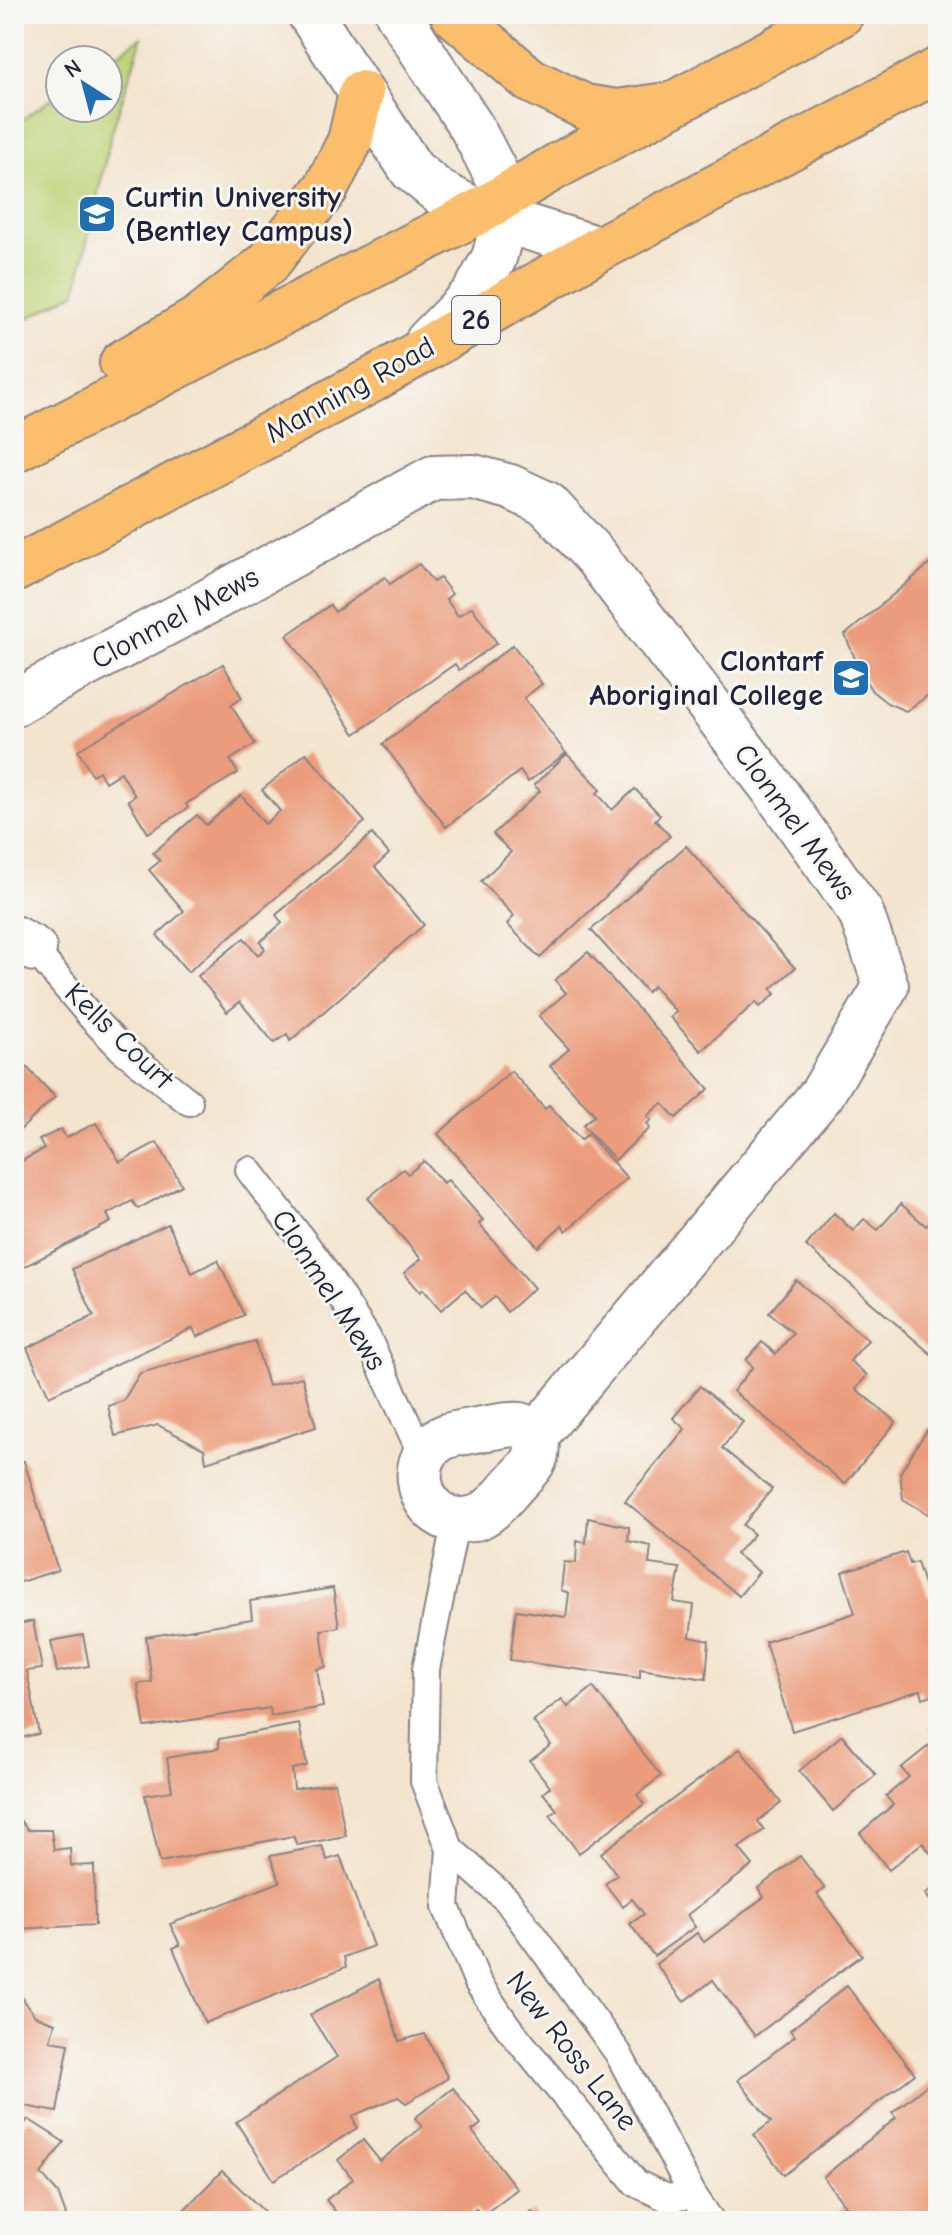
<svg xmlns="http://www.w3.org/2000/svg" width="952" height="2235" viewBox="0 0 952 2235" font-family="'Comic Neue',sans-serif">
<rect width="100%" height="100%" fill="#f6f6f2"/>
<filter id="ink" filterUnits="userSpaceOnUse"><feTurbulence type="fractalNoise" baseFrequency=".0125" numOctaves="2"/><feDisplacementMap in="SourceGraphic" scale="16" xChannelSelector="R" yChannelSelector="G"/><feConvolveMatrix kernelMatrix="1 2 1 2 8 2 1 2 1" color-interpolation-filters="sRGB"/></filter>
<filter id="wash" filterUnits="userSpaceOnUse"><feTurbulence type="fractalNoise" baseFrequency=".006" numOctaves="4" result="noise"/><feDisplacementMap in="SourceGraphic" scale="32" xChannelSelector="R" yChannelSelector="G"/><feGaussianBlur stdDeviation="1.8" result="paint"/><feColorMatrix in="noise" values="0 0 0 0 0 0 0 0 0 0 0 0 0 0 0 0 0 1.4 0 .05"/><feComposite in="paint" operator="in"/></filter>
<g filter="url(#wash)">
<rect width="100%" height="100%" fill="#f3e4cd"/>
<polygon fill="#bed377" stroke="#707a59" stroke-width="2" points="142,37 111,135 76,292 14,326 14,125 60,93 60,108 108,108 108,60"/>
<g id="blocks">
<g fill="#eb9c7c">
<polygon points="938,557 938,688 906,711 887,703 872,691 862,675 845,635"/>
<polygon points="419,564 433,582 440,578 452,594 446,599 458,616 472,607 497,643 459,670 455,664 355,734 287,635 330,605 335,612 385,577 390,584"/>
<polygon points="513,645 542,684 524,698 566,753 528,782 520,771 446,827 383,744"/>
<polygon points="223,664 242,698 231,705 255,744 230,760 238,773 186,804 188,808 148,833 128,800 135,796 121,772 105,782 99,771 92,775 78,750"/>
<polygon points="306,753 365,822 188,972 157,935 184,911 149,870 160,861 153,853 197,815 206,825 241,795 265,824 280,811 262,790"/>
<polygon points="567,754 601,789 597,793 612,810 635,789 660,815 655,820 670,836 540,958 507,924 514,916 481,881 511,852 493,834 540,791 534,785"/>
<polygon points="372,834 389,854 375,867 424,925 290,1041 287,1034 274,1043 240,1002 227,1012 198,976 244,938 258,955 265,949 260,942 282,923 276,915"/>
<polygon points="686,846 795,968 771,989 775,994 760,1007 756,1002 701,1051 670,1017 676,1012 653,986 647,992 591,930"/>
<polygon points="588,952 709,1089 676,1118 662,1103 647,1116 651,1120 647,1124 650,1128 615,1160 583,1125 595,1115 550,1066 569,1049 539,1016 566,993 555,980"/>
<polygon points="20,1060 55,1097 17,1133 14,1128 14,1065"/>
<polygon points="511,1071 545,1109 549,1105 581,1140 588,1134 627,1178 566,1231 562,1225 538,1247 438,1134"/>
<polygon points="96,1123 120,1162 157,1142 182,1185 138,1209 132,1201 107,1214 111,1222 14,1272 14,1165 44,1149 39,1140 61,1129 66,1138"/>
<polygon points="424,1161 443,1183 448,1180 483,1220 479,1224 534,1288 507,1312 495,1297 481,1308 465,1290 441,1310 423,1289 420,1292 404,1273 421,1259 368,1198 403,1169 408,1174"/>
<polygon points="901,1204 926,1226 938,1213 938,1360 806,1246 834,1213 853,1231 864,1219 878,1230"/>
<polygon points="168,1224 192,1273 218,1260 244,1315 197,1337 193,1328 49,1396 27,1348 94,1316 72,1269"/>
<polygon points="796,1280 868,1340 850,1361 867,1375 856,1389 896,1422 845,1484 733,1391 753,1367 746,1360 762,1342 776,1354 793,1333 769,1313"/>
<polygon points="255,1341 268,1386 302,1377 316,1427 206,1462 204,1449 158,1425 115,1436 108,1406 123,1401 140,1373"/>
<polygon points="700,1386 743,1422 722,1448 772,1489 743,1525 754,1534 736,1554 759,1572 739,1596 625,1501 685,1429 673,1418"/>
<polygon points="928,1428 938,1434 938,1520 903,1499 900,1473"/>
<polygon points="24,1461 58,1570 14,1584 14,1464"/>
<polygon points="588,1518 629,1527 628,1541 651,1546 649,1564 680,1568 674,1602 694,1605 690,1637 709,1641 706,1679 640,1669 640,1678 510,1660 516,1610 566,1617 569,1593 561,1590 564,1562 576,1563 577,1541 586,1543"/>
<polygon points="906,1552 910,1564 917,1562 928,1597 935,1595 938,1605 938,1693 923,1698 921,1690 792,1731 765,1642 855,1613 842,1572"/>
<polygon points="333,1588 339,1627 321,1630 326,1667 317,1669 323,1707 271,1716 270,1708 145,1727 138,1684 152,1682 146,1637 252,1619 250,1601"/>
<polygon points="33,1621 42,1669 27,1671 39,1734 14,1739 14,1625"/>
<polygon points="83,1635 89,1666 57,1672 51,1641"/>
<polygon points="593,1687 661,1776 637,1795 644,1804 579,1853 550,1815 557,1810 543,1793 550,1787 530,1761 551,1745 533,1721 562,1699 568,1707"/>
<polygon points="299,1724 307,1766 292,1769 294,1789 335,1783 346,1836 297,1845 293,1836 160,1862 145,1795 172,1791 167,1758 219,1748 219,1739"/>
<polygon points="938,1725 938,1862 922,1843 889,1870 860,1833 893,1805 886,1796 909,1777 901,1768 937,1739 930,1731"/>
<polygon points="842,1735 876,1775 833,1811 799,1771"/>
<polygon points="740,1749 781,1803 758,1821 764,1830 739,1848 753,1865 687,1915 695,1927 654,1956 630,1924 644,1914 632,1899 623,1907 605,1884 617,1875 601,1853"/>
<polygon points="14,1817 17,1817 28,1830 51,1830 54,1850 70,1848 71,1866 94,1865 95,1925 14,1929"/>
<polygon points="322,1846 327,1860 340,1856 373,1946 344,1957 346,1967 205,2023 173,1948 180,1945 170,1924 280,1882 270,1856"/>
<polygon points="800,1856 825,1889 817,1894 862,1955 755,2036 713,1980 684,2002 656,1964 697,1933 704,1942 764,1897 758,1888"/>
<polygon points="938,1884 938,1910 925,1894"/>
<polygon points="379,1979 399,2041 425,2034 448,2078 406,2103 398,2097 352,2116 357,2128 274,2180 236,2122 337,2057 310,2015"/>
<polygon points="14,1986 35,2016 55,2023 50,2041 69,2044 57,2112 14,2104"/>
<polygon points="847,1986 915,2074 784,2175 754,2135 771,2122 738,2080 795,2036 790,2030"/>
<polygon points="938,2076 938,2219 935,2221 920,2221 917,2218 913,2221 832,2221 829,2217 845,2206 823,2177 896,2118 892,2113"/>
<polygon points="453,2088 481,2124 472,2131 517,2189 482,2216 476,2209 461,2221 343,2221 326,2200 353,2179 338,2160 363,2140 380,2161 422,2127 415,2118"/>
<polygon points="28,2119 64,2142 41,2174 58,2193 66,2215 61,2221 14,2221 14,2131 18,2134"/>
<polygon points="222,2171 274,2221 173,2221"/>
<polygon points="532,2211 539,2221 519,2221"/>
</g>
</g>
</g>
<g filter="url(#ink)">
<use href="#blocks" fill-opacity="0" stroke="#8a8384" stroke-width="2"/>
<g fill="none" stroke-linecap="round" stroke-linejoin="round">
<g stroke="#8a8384" stroke-width="30">
<g id="service">
<polyline points="34,949 92,1018 122,1049 189,1102"/>
<polyline points="249,1170 316,1258 367,1337 423,1457"/>
<polyline points="456,1519 426,1669 424,1781 450,1849 446,1907 478,1983 508,2027 636,2183 667,2198 693,2195"/>
<polyline points="450,1849 507,1900 618,2053 693,2195 711,2221"/>
</g>
</g>
<g stroke="#8a8384" stroke-width="48">
<g id="minor">
<polyline points="310,14 412,170 439,192 478,212 599,249"/>
<polyline points="398,14 472,128 499,180 504,221 494,258 475,293 428,341"/>
<path d="M14,704l29,-17 164,-85 226,-124 40,-1 37,10 37,17 49,53 178,233 87,123 25,73 -64,108 -285,340c-1,7 1,18 -2,24 -3,9 -21,25 -27,33 -9,10 -19,23 -33,27 -60,17 -80,-77 -15,-85 11,-2 52,-10 60,-8 5,1 12,6 17,9"/>
<polyline points="14,938 34,949"/>
</g>
</g>
<g stroke="#8a8384" stroke-width="48">
<g id="primary">
<polyline points="453,14 530,80 585,107 617,112 659,106"/>
<polyline points="122,363 199,318 268,263 326,188 350,141 361,93"/>
<polyline points="14,450 478,212 555,167 841,14"/>
<polyline points="14,570 372,380 599,249 938,70"/>
</g>
</g>
<use href="#service" stroke="#fff" stroke-width="26"/>
<use href="#minor" stroke="#fff" stroke-width="44"/>
<use href="#primary" stroke="#fabe6d" stroke-width="44"/>
</g>
</g>
<defs>
<g id="university-square" transform="scale(2)"><rect x="-9" y="-9" width="18" height="18" rx="4" fill="#1f6fb2" stroke="#f6f6f2"/><path d="M0-5L7-2L0 1L-7-2ZM-4 1L0 2.5L4 1V4Q0 6-4 4Z" fill="#fff"/></g>
<g id="school-square" transform="scale(2)"><rect x="-9" y="-9" width="18" height="18" rx="4" fill="#1f6fb2" stroke="#f6f6f2"/><path d="M0-5L7-2L0 1L-7-2ZM-4 1L0 2.5L4 1V4Q0 6-4 4Z" fill="#fff"/></g>
</defs>
<g fill-rule="evenodd">
<use href="#university-square" x="97" y="214"/>
<use href="#school-square" x="851" y="678"/>
</g>
<g text-anchor="middle" dominant-baseline="central" stroke-width="6" stroke-linejoin="round" paint-order="stroke">
<rect fill="#f6f6f2" stroke="#626272" stroke-width="2" x="452" y="296" width="48" height="48" rx="6"/>
<g font-size="28" font-weight="bold" fill="#22223b">
<text x="476" y="320">26</text>
</g>
<g font-size="30" font-weight="bold" fill="#22223b" stroke="#f6f6f2" text-anchor="start">
<text x="125" y="197">Curtin University<tspan x="125" dy="34">(Bentley Campus)</tspan></text>
<text x="823" y="661" text-anchor="end">Clontarf<tspan x="823" dy="34">Aboriginal College</tspan></text>
</g>
<g font-size="30" fill="#22223b" stroke="#f6f6f2">
<text transform="translate(350 390) rotate(-29)">Manning Road</text>
<text transform="translate(175 618) rotate(-28)">Clonmel Mews</text>
<text transform="translate(795 822) rotate(54)">Clonmel Mews</text>
<text transform="translate(119 1036) rotate(44)">Kells Court</text>
<text transform="translate(329 1290) rotate(57)">Clonmel Mews</text>
<text transform="translate(572 2051) rotate(52)">New Ross Lane</text>
</g>
</g>
<rect width="952" height="2235" fill="none" stroke="#f6f6f2" stroke-width="48"/>
<g transform="translate(84 84) rotate(324)"><circle r="38" fill="#f6f6f2" stroke="#a1a1a9" stroke-width="2"/>
<path d="M0-6L14 30L0 20L-14 30Z" fill="#1f6fb2"/>
<text y="-12" font-size="22" font-weight="bold" text-anchor="middle" fill="#22223b">N</text>
</g>
</svg>
